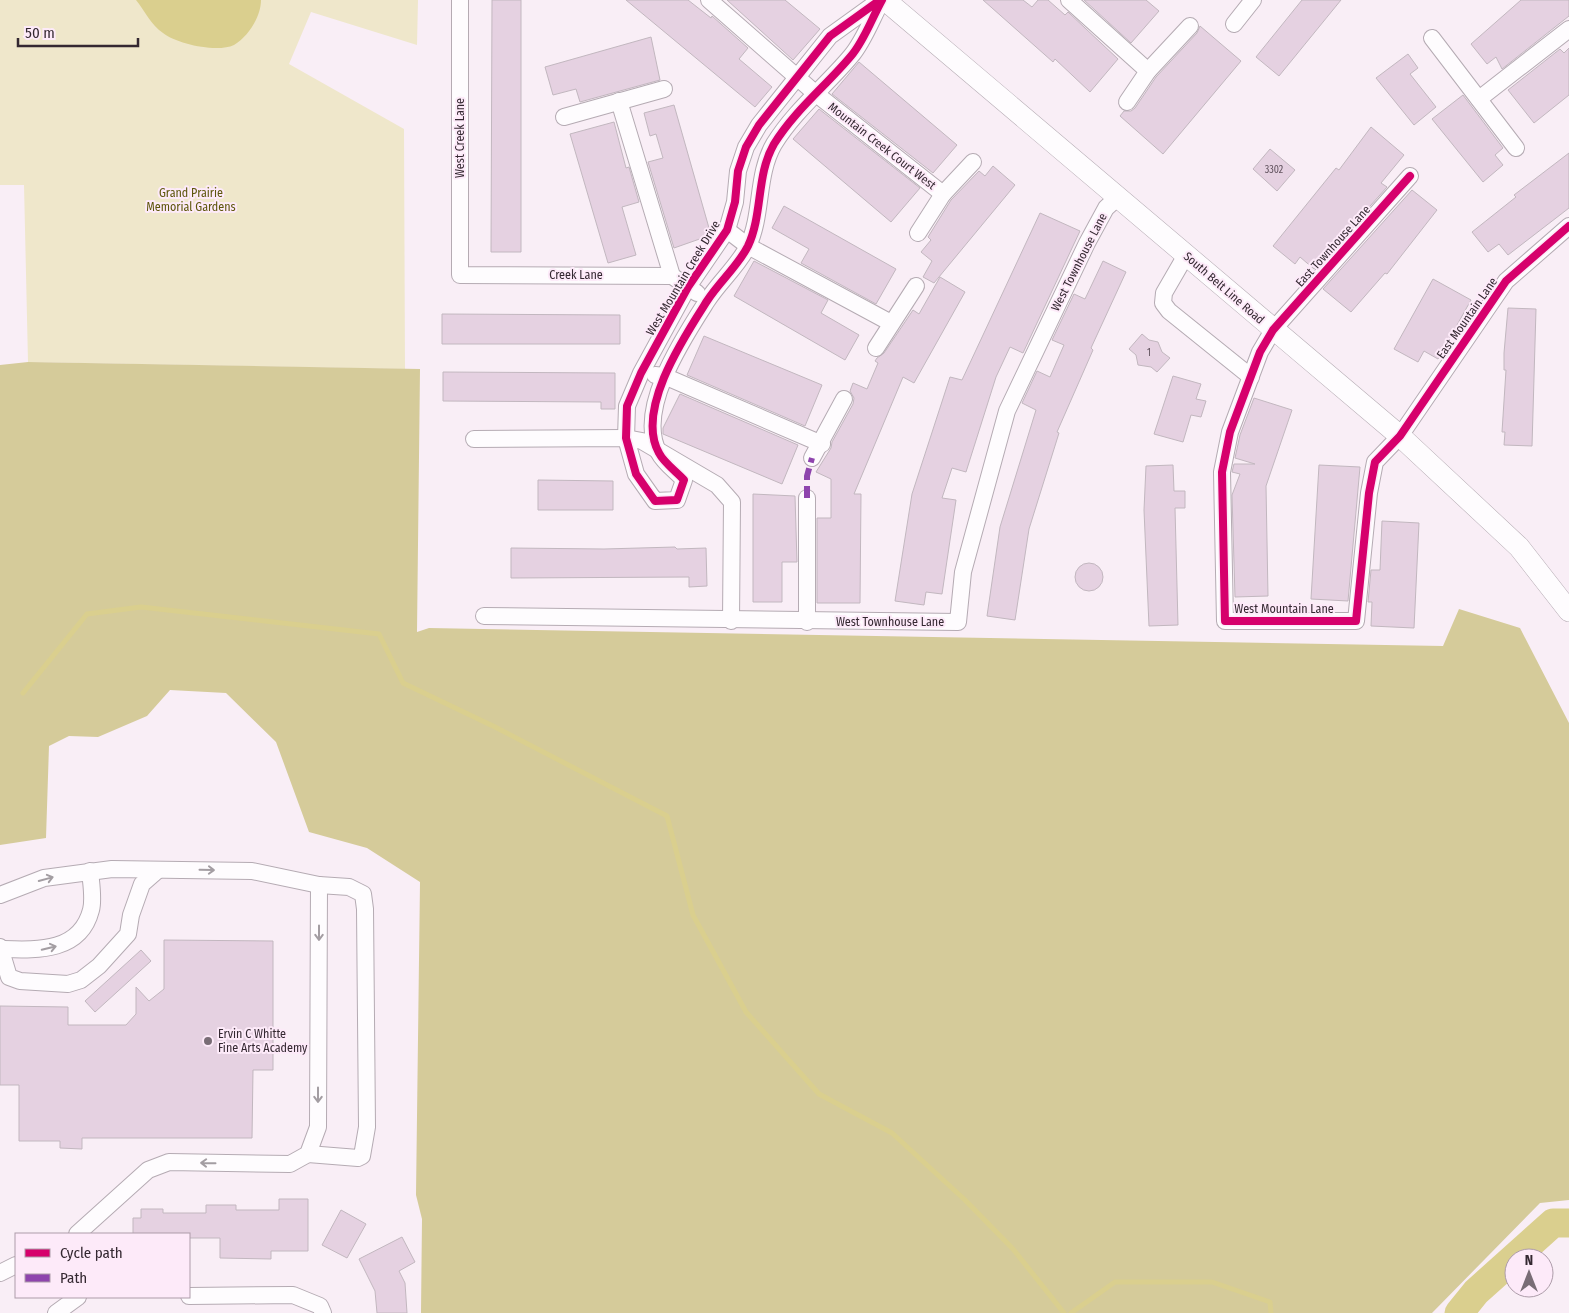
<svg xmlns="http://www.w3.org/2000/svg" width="1569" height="1313" viewBox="0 0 1569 1313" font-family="'Fira Sans Condensed',sans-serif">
<rect width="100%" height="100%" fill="#f9eef6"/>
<polygon fill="#efe7cb" points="0,0 418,0 417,45 311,12 289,64 404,129 405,369 28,362 24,185 0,185"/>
<polygon fill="#d5cb9a" points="28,362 420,369 417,632 429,628 1443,646 1459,609 1520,628 1569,723 1569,1200 1540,1203 1432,1313 421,1313 422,1219 416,1195 420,882 367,848 309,832 276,742 226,693 170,690 147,716 98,737 69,736 49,746 46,838 0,845 0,365"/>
<path fill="#dacf8e" d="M136,0h125c0,16 -12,36 -27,45 -17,8 -57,-1 -71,-12 -12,-8 -18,-22 -27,-33z"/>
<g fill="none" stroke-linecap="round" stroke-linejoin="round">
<g stroke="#dacf8e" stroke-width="5">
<polyline points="23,693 87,614 141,607 379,634 403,683 495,727 667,816 693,915 746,1012 819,1094 892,1133 965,1200 1013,1249 1064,1313"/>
<polyline points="1071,1313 1115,1282 1212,1282 1270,1302 1271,1313"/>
</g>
<polyline stroke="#dacf8e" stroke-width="29" points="1459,1313 1476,1292 1553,1223 1569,1223"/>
</g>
<g fill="#e5d1e1" stroke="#c2b7bf">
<polygon points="492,0 521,0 521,252 491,252"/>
<polygon points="626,0 688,0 711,18 712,16 748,48 739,59 772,87 755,107"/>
<polygon points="727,0 785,0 820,29 793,60"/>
<polygon points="983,0 1023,0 1032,7 1038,0 1048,0 1065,15 1068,12 1118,59 1090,92 1055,59 1053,62"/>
<polygon points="1084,0 1146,0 1159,11 1131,43"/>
<polygon points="1302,0 1341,0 1279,76 1256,57"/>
<polygon points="1521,0 1569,0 1569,16 1502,69 1496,57 1487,64 1471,44"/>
<polygon points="1200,26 1241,61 1163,154 1120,116 1124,111 1131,111 1135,108 1156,77 1197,33"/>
<polygon points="651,37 660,80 580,102 576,89 553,95 545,67"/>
<polygon points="1569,48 1569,95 1534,123 1508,90 1560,49 1564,53"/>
<polygon points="1408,54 1418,68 1410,74 1436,107 1414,125 1376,78"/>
<polygon points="859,62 957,145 933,173 832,94"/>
<polygon points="1463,95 1503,148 1495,155 1503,165 1483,182 1432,119"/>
<polygon points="674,105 711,235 674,248 648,162 663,158 656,134 650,136 644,113"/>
<polygon points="819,109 920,188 891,222 793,139"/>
<polygon points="614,122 626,168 629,167 639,202 622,207 636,255 608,263 570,134"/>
<polygon points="1371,127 1404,155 1381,183 1387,187 1314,269 1300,257 1295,264 1273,246 1336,168 1339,170"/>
<polygon points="1270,149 1295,170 1277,191 1253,169"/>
<polygon points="1569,153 1569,208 1508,255 1499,244 1488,252 1472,232 1516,197 1514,195"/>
<polygon points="993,166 1015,185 934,283 923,277 932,261 921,252 931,240 928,237 951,200 979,171 985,176"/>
<polygon points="1412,190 1437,210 1387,274 1385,273 1351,312 1323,289"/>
<polygon points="784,206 896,269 876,304 801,263 809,249 772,228"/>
<polygon points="1040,213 1080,231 1023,353 1010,347 996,377 966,472 952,468 942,498 956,500 942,594 926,592 924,605 895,601 912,494 950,377 962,380"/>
<polygon points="754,261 828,300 821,313 859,335 845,360 734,296"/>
<polygon points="1103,261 1126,272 1091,348 1093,350 1057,432 1059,433 1029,529 1015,620 987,616 1000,527 1036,410 1022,403 1037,371 1050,377 1064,345 1052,340 1074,294 1085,299"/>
<polygon points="940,277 965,292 914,383 903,377 854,494 861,494 860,603 817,603 817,518 831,518 831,479 816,472 831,448 832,442 853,404 854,398 850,391 853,383 867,389 878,363 875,361 877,358 884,353 913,310 919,314"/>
<polygon points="1433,279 1471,300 1438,359 1424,351 1418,362 1394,349"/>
<polygon points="1508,308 1536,309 1532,446 1504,445 1505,432 1502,432 1506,370 1504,370 1504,353"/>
<polygon points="442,314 620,315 620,344 442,344"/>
<polygon points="1142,334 1149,340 1158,342 1162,352 1170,358 1157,372 1151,367 1138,365 1136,355 1129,349"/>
<polygon points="704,336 822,385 805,426 687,375"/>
<polygon points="443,372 615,373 615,409 601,409 601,402 443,401"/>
<polygon points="1173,376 1201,384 1196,399 1206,401 1201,417 1191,415 1183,442 1154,434"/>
<polygon points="680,394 798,445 782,484 663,434 663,428"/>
<polygon points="1254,398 1292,410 1266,486 1268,596 1235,597 1232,495 1240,474 1232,472 1234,464 1255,464 1235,458 1240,435"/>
<polygon points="1173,465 1174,491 1185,491 1185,508 1175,508 1178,625 1149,626 1144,510 1146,466"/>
<polygon points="1319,465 1360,467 1348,601 1311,599"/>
<polygon points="538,480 613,481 613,510 538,510"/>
<polygon points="753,494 795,496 797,562 782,562 782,602 753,602"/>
<polygon points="1382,521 1419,523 1414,628 1371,626 1372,602 1368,602 1371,570 1380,570"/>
<polygon points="675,547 677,549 706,548 707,586 689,587 689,577 511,578 511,548 604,549"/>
<circle cx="1089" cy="577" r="14"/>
<polygon points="164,940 273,941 273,1070 253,1070 252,1138 82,1138 82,1149 60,1148 60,1141 19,1141 19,1085 0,1085 0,1006 68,1007 68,1025 126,1025 136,1014 136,987 149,1001 164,989"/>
<polygon points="141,950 151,961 95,1012 85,1001"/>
<polygon points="279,1199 308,1199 308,1251 271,1251 271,1259 220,1258 220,1238 189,1238 189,1234 133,1234 133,1218 141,1218 141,1209 163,1209 163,1213 206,1213 206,1205 236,1205 236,1210 279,1210"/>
<polygon points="341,1210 366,1224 347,1258 322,1245"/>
<polygon points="402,1237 415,1262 399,1271 405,1283 407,1313 377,1313 375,1291 359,1259"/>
</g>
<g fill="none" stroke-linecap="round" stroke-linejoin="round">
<g stroke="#b5abb3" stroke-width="18">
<g id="minor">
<polyline points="460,0 460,275 672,276 697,293"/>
<polyline points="709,0 815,93 943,194"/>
<path d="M880,0l-50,36 -71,89 -13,22 -8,24 -3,31 -8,28 -39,57 -47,86 -14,33 -1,32 10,36 19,27 22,-1 7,-20c-7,-8 -20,-17 -25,-27 -24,-43 25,-116 48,-152 12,-19 31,-35 41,-55 15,-32 8,-71 26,-102 21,-34 52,-58 77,-88 13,-15 21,-38 31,-56"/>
<polyline points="1069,0 1148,71"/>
<polyline points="1234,24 1253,0"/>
<polyline points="1432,38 1516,148"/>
<polyline points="1479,99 1569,29"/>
<polyline points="619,101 672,276"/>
<polyline points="1127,102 1148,71 1190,26"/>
<polyline points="564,117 664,89"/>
<polyline points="1410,176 1273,330 1260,352 1230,432 1222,472 1225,621 1356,621 1369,493 1375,462 1400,436 1506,281 1569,226"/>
<polyline points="727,230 748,246 891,323"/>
<polyline points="918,233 943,194 973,162"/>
<polyline points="1186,255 1164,293 1163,303 1169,311 1251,377"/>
<polyline points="876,348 916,286"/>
<polyline points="655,375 664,376 822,444"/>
<polyline points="474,439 626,438 642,441 717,485 732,502 731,621"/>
<polyline points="812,458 844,399"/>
<polyline points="807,498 807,622"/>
<polyline points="484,616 958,622 963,572 1007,411 1087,243 1106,208 1118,197"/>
<polyline points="0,895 44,878 112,869 252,871 319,885 318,1127 308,1154 290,1164 169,1162 148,1170 77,1234"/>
<polyline points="0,947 9,977 20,981 68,984 81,980 99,966 128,934 131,915 142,884 158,870"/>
<path d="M0,949c36,1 80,4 91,-39 3,-11 0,-27 -1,-39"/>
<polyline points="308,1154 358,1158 362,1156 367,1127 365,909 363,894 349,887 319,885"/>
<polyline points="0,1273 16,1265"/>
<polyline points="189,1296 293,1295 320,1306 323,1313"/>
<polyline points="56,1313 78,1297"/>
</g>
</g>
<g stroke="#b5abb3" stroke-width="22">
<polyline id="major" points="885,0 1400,436 1519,547 1569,611"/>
</g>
<use href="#minor" stroke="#fefcfe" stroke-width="16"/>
<use href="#major" stroke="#fefcfe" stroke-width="21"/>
<polyline stroke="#8e44ad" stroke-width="6" stroke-dasharray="12 6" stroke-linecap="butt" points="807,498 807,476 812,458"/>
<g stroke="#fdeaf9" stroke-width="11">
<g id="cycleway">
<path d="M880,0l-50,36 -71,89 -13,22 -8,24 -3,31 -8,28 -39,57 -47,86 -14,33 -1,32 10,36 19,27 22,-1 7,-20c-7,-8 -20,-17 -25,-27 -24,-43 25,-116 48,-152 12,-19 31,-35 41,-55 15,-32 8,-71 26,-102 21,-34 52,-58 77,-88 13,-15 21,-38 31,-56"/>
<polyline points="1410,176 1273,330 1260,352 1230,432 1222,472 1225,621 1356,621 1369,493 1375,462 1400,436 1506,281 1569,226"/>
</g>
</g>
<use href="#cycleway" stroke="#d6006c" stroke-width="8"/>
</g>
<defs><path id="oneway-shaft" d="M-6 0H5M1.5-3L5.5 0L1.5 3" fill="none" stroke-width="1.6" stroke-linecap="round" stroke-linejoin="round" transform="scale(1.25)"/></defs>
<g stroke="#a39da2">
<use href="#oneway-shaft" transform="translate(207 870) rotate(1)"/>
<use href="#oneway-shaft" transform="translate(46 879) rotate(-15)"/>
<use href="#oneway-shaft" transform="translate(319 933) rotate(90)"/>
<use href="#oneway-shaft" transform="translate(49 948) rotate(-14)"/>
<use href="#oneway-shaft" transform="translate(318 1095) rotate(90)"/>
<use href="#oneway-shaft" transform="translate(208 1163) rotate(-179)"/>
</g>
<circle fill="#796d76" stroke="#fdeaf9" stroke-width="2" cx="208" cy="1041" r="5"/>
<g text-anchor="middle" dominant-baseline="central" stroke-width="4" stroke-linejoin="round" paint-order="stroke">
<g font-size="10" fill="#60525d">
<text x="1274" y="170">3302</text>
<text x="1149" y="353">1</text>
</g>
<g font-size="12" fill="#342831" stroke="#fdeaf9">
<text transform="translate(460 138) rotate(-90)">West Creek Lane</text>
<text transform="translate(882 146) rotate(38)">Mountain Creek Court West</text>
<text transform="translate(1333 246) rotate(-48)">East Townhouse Lane</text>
<text transform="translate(1079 262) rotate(-63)">West Townhouse Lane</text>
<text x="576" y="275">Creek Lane</text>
<text transform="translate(683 278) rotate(-59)">West Mountain Creek Drive</text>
<text transform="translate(1224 288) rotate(41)">South Belt Line Road</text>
<text transform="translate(1467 318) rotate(-55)">East Mountain Lane</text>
<text x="1284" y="609">West Mountain Lane</text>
<text x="890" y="622">West Townhouse Lane</text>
</g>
<g font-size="12" fill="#5d560b" stroke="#fdeaf9">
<text x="191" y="193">Grand Prairie<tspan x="191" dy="14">Memorial Gardens</tspan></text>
</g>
<g font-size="12" fill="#342831" stroke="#fdeaf9" text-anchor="start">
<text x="218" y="1034">Ervin C Whitte<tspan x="218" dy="14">Fine Arts Academy</tspan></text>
</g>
</g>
<rect x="15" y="1233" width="175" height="65" fill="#fdeaf9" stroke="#ad9ca9"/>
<rect x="25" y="1249" width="25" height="8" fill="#d6006c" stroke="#ad9ca9"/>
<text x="60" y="1258" font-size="15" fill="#342831">Cycle path</text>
<rect x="25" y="1274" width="25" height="8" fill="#8e44ad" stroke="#ad9ca9"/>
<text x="60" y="1283" font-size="15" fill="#342831">Path</text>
<g transform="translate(1529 1273)"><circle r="24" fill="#fdeaf9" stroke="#ad9ca9"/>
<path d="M0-4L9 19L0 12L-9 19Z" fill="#796d76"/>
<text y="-8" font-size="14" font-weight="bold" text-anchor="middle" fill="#342831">N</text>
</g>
<path d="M18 38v8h120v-8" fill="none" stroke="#342831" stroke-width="2.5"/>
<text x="25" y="38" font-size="15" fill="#342831" stroke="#fdeaf9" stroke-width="4" paint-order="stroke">50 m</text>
</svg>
